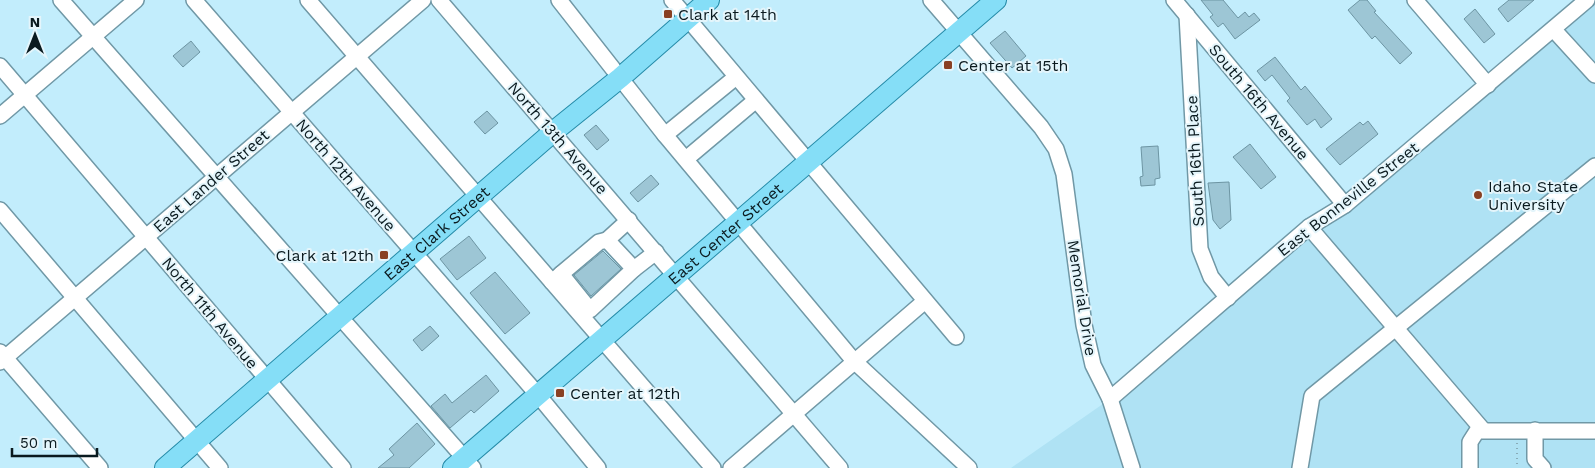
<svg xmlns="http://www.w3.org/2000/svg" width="1595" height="468" viewBox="0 0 1595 468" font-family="'Work Sans',sans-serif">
<rect width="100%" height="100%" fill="#c2edfc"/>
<polygon fill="#afe2f4" points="1587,0 1595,0 1595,468 1011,468 1110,399 1232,304"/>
<g fill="#9dc6d5" stroke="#6d95a3">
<polygon points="1201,0 1223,0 1238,18 1245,12 1249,17 1254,13 1260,20 1235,39 1223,23 1218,27 1210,17 1213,15"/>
<polygon points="1360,0 1367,0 1376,11 1374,12 1412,53 1400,64 1375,36 1372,39 1348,10"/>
<polygon points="1509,0 1534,0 1508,22 1498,9"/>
<polygon points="1475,9 1495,34 1484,43 1464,19"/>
<polygon points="1005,31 1026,56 1012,68 990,43"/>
<polygon points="191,41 200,52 183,67 173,56"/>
<polygon points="1275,57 1301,90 1305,86 1332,119 1321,128 1315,119 1307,125 1287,101 1290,98 1272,75 1265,81 1257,71"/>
<polygon points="487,111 498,123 485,134 474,122"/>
<polygon points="1368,121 1378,134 1340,165 1326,149 1360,122 1363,125"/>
<polygon points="596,125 609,140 597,150 584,135"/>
<polygon points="1250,144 1276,177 1261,189 1233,157"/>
<polygon points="1158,146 1160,178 1155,179 1155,185 1141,186 1140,177 1143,176 1141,147"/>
<polygon points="651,175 659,184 638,202 630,193"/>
<polygon points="1229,182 1231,220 1220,229 1213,220 1208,183"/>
<polygon points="469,236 486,258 457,280 440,259"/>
<polygon points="603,251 621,269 591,296 574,275"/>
<polygon points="495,272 530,313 505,334 470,293"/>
<polygon points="430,326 439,336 422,351 413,340"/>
<polygon points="486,375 499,391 474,413 471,410 450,428 431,406 445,394 452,403"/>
<polygon points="417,423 435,444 409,468 378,468 394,455 389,449"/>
</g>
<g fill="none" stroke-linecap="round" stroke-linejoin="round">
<g stroke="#7098a6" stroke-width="18">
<g id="minor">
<polyline points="61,0 473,468"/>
<polyline points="194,0 538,395 598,468"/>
<polyline points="308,0 713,468"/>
<polyline points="439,0 840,468"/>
<polyline points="559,0 665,135 854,361 969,468"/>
<polyline points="672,0 956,337"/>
<polyline points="931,0 1041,127 1056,149 1064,174 1084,325 1093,365 1110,399 1132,468"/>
<polyline points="1174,0 1345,205"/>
<polyline points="1415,0 1488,85"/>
<polyline points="1187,15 1200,249 1211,277 1228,298"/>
<polyline points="1554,30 1595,75"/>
<polyline points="0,66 343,468"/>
<polyline points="0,116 136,0"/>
<polyline points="665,135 736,77"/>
<polyline points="686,159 756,100"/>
<polyline points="0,210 220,468"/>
<polyline points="1309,227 1483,430"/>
<polyline points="634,269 656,252"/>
<polyline points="561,274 599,242 607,240"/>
<polyline points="552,282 561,274 590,310 634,269 607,240 629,220"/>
<polyline points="0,352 100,468"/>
<polyline points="0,362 423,0"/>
<polyline points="1110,399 1309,227 1345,205 1587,0"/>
<polyline points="1535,430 1535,459 1543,468"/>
<polyline points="731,468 925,301"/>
<polyline points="1300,468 1312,396 1595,166"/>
<polyline points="1470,468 1470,442 1477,431 1595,431"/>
</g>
</g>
<g stroke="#258ba8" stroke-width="22">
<g id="major">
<path id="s1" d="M165,468l388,-336 67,-54 89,-78"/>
<path id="s2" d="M453,468l543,-468"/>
</g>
</g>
<polyline stroke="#89acb8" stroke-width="2" stroke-dasharray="1 4" stroke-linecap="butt" points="1517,443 1517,468"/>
<use href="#minor" stroke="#fff" stroke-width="15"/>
<use href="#major" stroke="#85def7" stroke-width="20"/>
</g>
<g fill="#894023" stroke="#e4f5fb" stroke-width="2">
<rect x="663" y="9" width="10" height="10" rx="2.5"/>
<rect x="943" y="60" width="10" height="10" rx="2.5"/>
<circle cx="1478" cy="195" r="5"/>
<rect x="379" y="250" width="10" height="10" rx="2.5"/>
<rect x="555" y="388" width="10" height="10" rx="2.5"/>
</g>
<g text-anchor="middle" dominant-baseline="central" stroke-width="4" stroke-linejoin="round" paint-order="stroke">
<g font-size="16" fill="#0a1a1f" stroke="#e4f5fb" text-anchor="start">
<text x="678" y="14">Clark at 14th</text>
<text x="958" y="65">Center at 15th</text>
<text x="1488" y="186">Idaho State<tspan x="1488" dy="18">University</tspan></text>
<text x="374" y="255" text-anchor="end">Clark at 12th</text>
<text x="570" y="393">Center at 12th</text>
</g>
<g font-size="16" fill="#0a1a1f" stroke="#e4f5fb">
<text transform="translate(1259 102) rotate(50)">South 16th Avenue</text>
<text transform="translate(558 138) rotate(49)">North 13th Avenue</text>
<text transform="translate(1195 161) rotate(-93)">South 16th Place</text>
<text transform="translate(346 175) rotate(49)">North 12th Avenue</text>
<text transform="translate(211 181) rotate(-41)">East Lander Street</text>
<text transform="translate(1348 199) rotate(-38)">East Bonneville Street</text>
<text stroke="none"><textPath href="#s1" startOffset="359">East Clark Street</textPath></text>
<text stroke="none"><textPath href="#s2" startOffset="359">East Center Street</textPath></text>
<text transform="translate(1082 298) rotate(81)">Memorial Drive</text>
<text transform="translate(210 313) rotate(50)">North 11th Avenue</text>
</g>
</g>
<g transform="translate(35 35)" stroke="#e4f5fb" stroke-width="4" paint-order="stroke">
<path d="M0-4L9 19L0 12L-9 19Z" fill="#0a1a1f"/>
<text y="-8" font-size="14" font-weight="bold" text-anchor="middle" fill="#0a1a1f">N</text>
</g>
<path d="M12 448v8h85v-8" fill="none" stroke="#0a1a1f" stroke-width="2.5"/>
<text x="20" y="448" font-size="15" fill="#0a1a1f" stroke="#e4f5fb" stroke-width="4" paint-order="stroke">50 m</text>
</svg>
